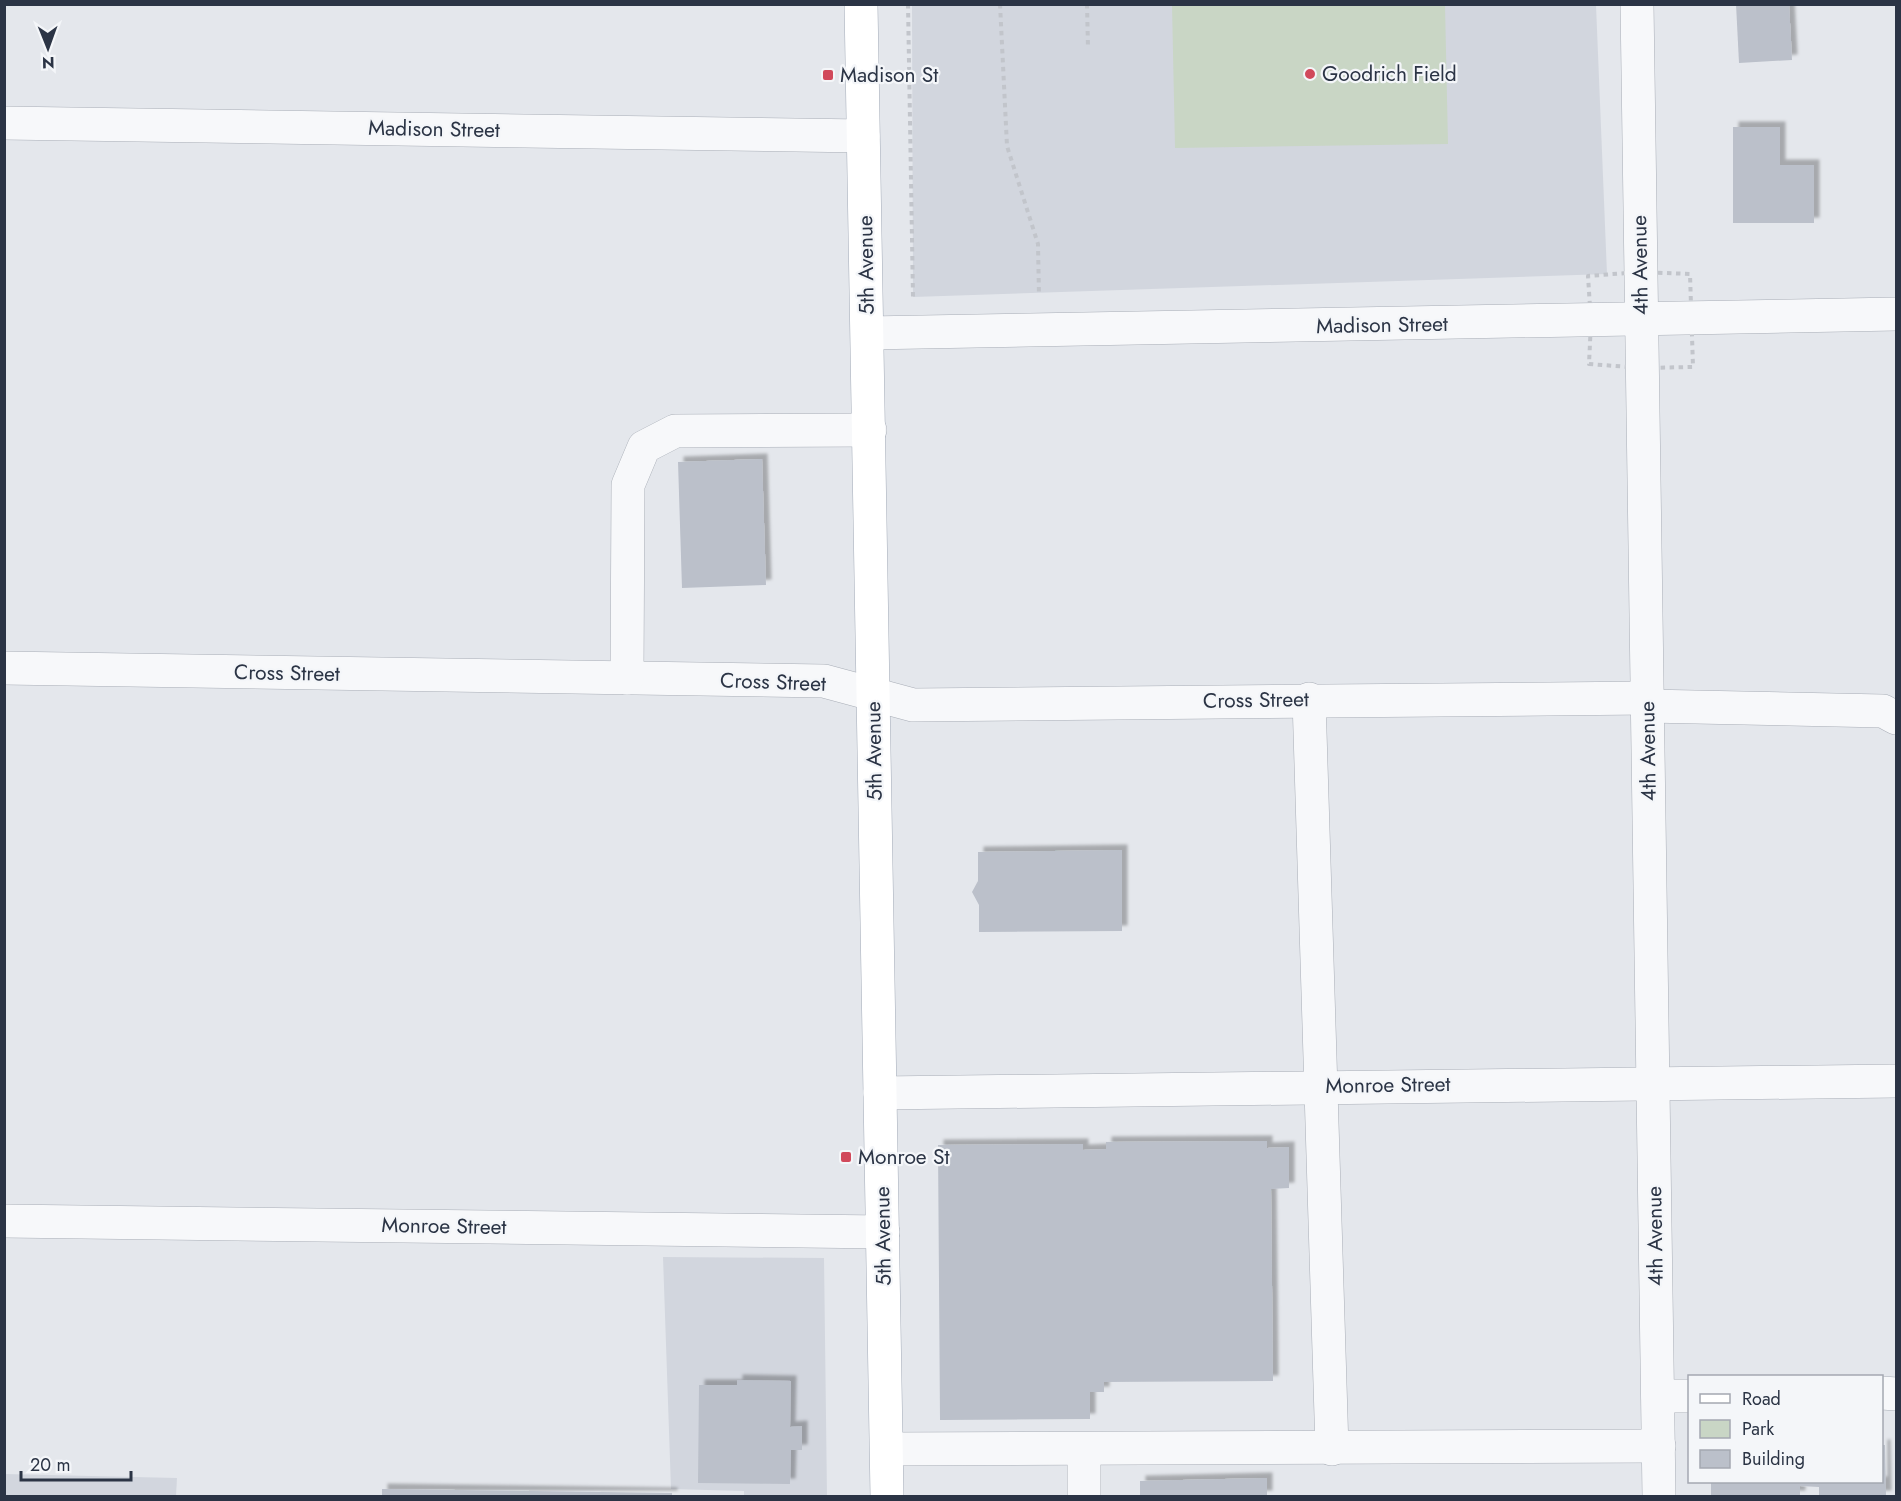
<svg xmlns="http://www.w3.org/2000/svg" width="1901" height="1501" viewBox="0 0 1901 1501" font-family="Jost,sans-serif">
<defs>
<filter id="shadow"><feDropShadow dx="5.5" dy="-5.5" stdDeviation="1.5" flood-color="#0004"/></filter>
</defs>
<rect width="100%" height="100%" fill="#e4e7ec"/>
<g fill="#d2d6de">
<polygon points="912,5 1596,5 1607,274 913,297"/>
<polygon points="663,1257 824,1258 827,1496 744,1496 744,1491 671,1489"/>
<polygon points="5,1474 177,1478 176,1496 5,1496"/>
</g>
<polygon fill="#c9d6c5" points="1172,5 1445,5 1448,144 1175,148"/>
<g fill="#bbc0ca" filter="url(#shadow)">
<polygon points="1736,4 1789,4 1792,60 1739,63"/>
<polygon points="1733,127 1780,127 1780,165 1814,165 1814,223 1733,223"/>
<polygon points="762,459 766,585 682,588 678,462"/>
<polygon points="1122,850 1122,931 979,932 979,905 972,892 978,881 978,852"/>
<polygon points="1267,1141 1267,1148 1289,1147 1289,1188 1271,1189 1273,1381 1104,1382 1104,1392 1090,1392 1090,1419 940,1420 938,1145 1083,1144 1083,1150 1106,1149 1106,1142"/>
<polygon points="737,1380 791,1381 790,1427 802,1426 802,1450 791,1450 790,1484 698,1483 699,1385 737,1385"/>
<polygon points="1882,1445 1885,1445 1886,1496 1819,1496 1819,1487 1800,1486 1800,1496 1711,1496 1711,1482 1882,1482"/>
<polygon points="1267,1478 1267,1496 1140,1496 1140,1481"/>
<polygon points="382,1489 672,1493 672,1496 382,1496"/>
</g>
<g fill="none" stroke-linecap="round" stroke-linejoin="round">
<g stroke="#a9aeb7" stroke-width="34">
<g id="minor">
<polyline points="1637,4 1659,1496"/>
<polyline points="4,123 863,136"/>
<polyline points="868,333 1896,314"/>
<polyline points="4,668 824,681 913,705 1647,698"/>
<polyline points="627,678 628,485 644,447 675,431 870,430"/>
<polyline points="1309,699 1332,1449"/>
<polyline points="1647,706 1883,711 1896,718"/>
<polyline points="880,1093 1896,1081"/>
<polyline points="4,1221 883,1232"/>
<polyline points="1882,1393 1896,1394"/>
<polyline points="1658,1396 1690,1396"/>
<polyline points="887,1449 1659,1446"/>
<polyline points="1084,1449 1084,1496"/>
</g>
</g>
<g stroke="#a3abb8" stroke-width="34">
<polyline id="major" points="861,4 887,1496"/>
</g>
<g stroke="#c2c5cb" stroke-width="4" stroke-dasharray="4.5 4.5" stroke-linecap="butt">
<polyline points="908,4 913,297"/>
<polyline points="1000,4 1007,146 1038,244 1039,296"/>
<polyline points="1087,4 1088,48"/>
<polygon points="1640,272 1690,274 1693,367 1642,368 1589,364 1591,322 1588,276"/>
</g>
<use href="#minor" stroke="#f7f8fa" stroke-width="33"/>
<use href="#major" stroke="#fff" stroke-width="33"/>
</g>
<g fill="#d1495b" stroke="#f4f6f9" stroke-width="2">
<circle cx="1310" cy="74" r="6"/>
<rect x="822" y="69" width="12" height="12" rx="3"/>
<rect x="840" y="1151" width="12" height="12" rx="3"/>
</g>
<g text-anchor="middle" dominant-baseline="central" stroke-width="4.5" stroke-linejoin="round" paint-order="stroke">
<g font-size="21" fill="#2b3445" stroke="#f4f6f9" text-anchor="start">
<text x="1322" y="74">Goodrich Field</text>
<text x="840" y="75">Madison St</text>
<text x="858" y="1157">Monroe St</text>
</g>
<g font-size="21" fill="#2b3445" stroke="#f4f6f9">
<text transform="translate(434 129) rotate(1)">Madison Street</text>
<text transform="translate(866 265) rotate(-91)">5th Avenue</text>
<text transform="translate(1640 265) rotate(-91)">4th Avenue</text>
<text transform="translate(1382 325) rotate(-1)">Madison Street</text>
<text transform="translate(287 673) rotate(1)">Cross Street</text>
<text transform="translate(773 682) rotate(2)">Cross Street</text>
<text transform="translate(1256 700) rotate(-1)">Cross Street</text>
<text transform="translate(874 751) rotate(-91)">5th Avenue</text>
<text transform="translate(1648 751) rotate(-91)">4th Avenue</text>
<text transform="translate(1388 1085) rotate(-1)">Monroe Street</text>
<text transform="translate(444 1226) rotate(1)">Monroe Street</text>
<text transform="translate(883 1236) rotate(-91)">5th Avenue</text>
<text transform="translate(1655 1236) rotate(-91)">4th Avenue</text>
</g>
</g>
<rect width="1901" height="1501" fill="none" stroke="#2b3445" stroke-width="12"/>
<rect x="1688" y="1375" width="195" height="108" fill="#f4f6f9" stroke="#a4a8b1" stroke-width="1.5"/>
<rect x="1700" y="1394" width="30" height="9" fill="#ffffff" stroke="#a4a8b1" stroke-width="1.5"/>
<text x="1742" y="1405" font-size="18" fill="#2b3445">Road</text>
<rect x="1700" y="1420" width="30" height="18" fill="#c9d6c5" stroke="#a4a8b1" stroke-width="1.5"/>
<text x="1742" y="1435" font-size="18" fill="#2b3445">Park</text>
<rect x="1700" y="1450" width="30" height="18" fill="#bbc0ca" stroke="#a4a8b1" stroke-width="1.5"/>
<text x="1742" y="1465" font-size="18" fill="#2b3445">Building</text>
<g transform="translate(48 48) rotate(179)" stroke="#f4f6f9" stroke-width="4.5" paint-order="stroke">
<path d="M0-4.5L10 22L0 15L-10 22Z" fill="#2b3445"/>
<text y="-9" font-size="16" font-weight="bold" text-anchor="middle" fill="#2b3445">N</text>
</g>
<path d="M21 1471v9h110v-9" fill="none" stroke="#2b3445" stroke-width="3"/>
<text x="30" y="1471" font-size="18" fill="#2b3445" stroke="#f4f6f9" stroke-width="4.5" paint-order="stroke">20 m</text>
</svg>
